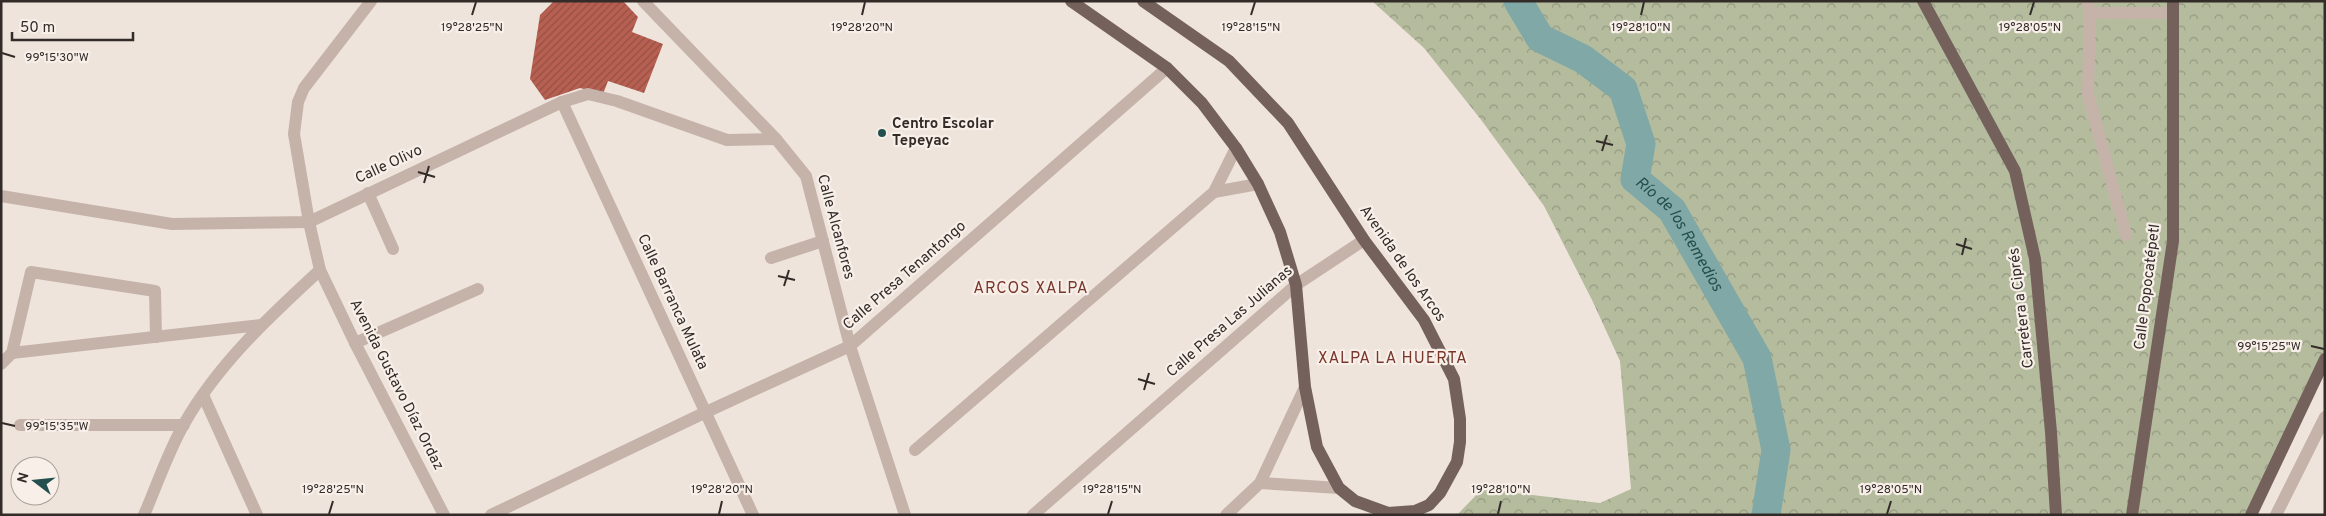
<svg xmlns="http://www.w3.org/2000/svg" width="2326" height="516" viewBox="0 0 2326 516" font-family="Overpass,sans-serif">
<defs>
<pattern id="park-crowns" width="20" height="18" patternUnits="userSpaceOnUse" patternTransform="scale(1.25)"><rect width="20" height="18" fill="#b5bc9e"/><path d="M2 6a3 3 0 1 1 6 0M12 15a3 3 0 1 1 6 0" fill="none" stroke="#949981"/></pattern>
<pattern id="building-hatch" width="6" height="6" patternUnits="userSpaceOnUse" patternTransform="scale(1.25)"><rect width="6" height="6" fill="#b76052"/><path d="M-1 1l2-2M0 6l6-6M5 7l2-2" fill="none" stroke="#954f44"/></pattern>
</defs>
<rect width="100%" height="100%" fill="#efe4dc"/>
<polygon fill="url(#park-crowns)" points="1372,1 2325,1 2325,350 2245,515 1457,515 1482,489 1600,503 1631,489 1620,361 1592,300 1544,206 1482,121 1424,48"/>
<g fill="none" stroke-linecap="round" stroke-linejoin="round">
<path stroke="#7fa8a6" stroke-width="29" id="s1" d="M1518,1l22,37 43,21 40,30 18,55 -6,35 37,31 85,148 19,92 -10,65"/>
</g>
<polygon fill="url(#building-hatch)" points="554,1 623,1 638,17 632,32 663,44 644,93 608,81 603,94 580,88 545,100 530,79 540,15"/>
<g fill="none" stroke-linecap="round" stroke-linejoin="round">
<g stroke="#c5b3aa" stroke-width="12">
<polyline points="371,1 304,88 298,102 294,134 309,222 320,270 355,343 444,515"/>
<polyline points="643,1 776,139 806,176 850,346 905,515"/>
<polyline points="2087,1 2090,13 2088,94 2126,235"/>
<polyline points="2090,13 2173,13"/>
<polyline points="562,102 753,515"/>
<polyline points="1214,192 1258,184"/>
<polyline points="368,193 393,249"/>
<polyline points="1,196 172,224 309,222 562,102 588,94 617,101 727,140 776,139"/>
<polyline points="771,258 823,241"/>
<polyline points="355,343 478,289"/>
<polyline points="12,353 261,325"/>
<polyline points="1,364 12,353 31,272 155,291 156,337"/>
<polyline points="203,395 257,515"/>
<polyline points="20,425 184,425"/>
<polyline points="915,450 1214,192 1236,148"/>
<polyline points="1260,483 1339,488"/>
<path d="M144,515c13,-30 24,-63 40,-91 34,-60 86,-108 136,-154"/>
<polyline points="491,515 704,413 850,346 1167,68"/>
<polyline points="1033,515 1296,285 1364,240"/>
<polyline points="1226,515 1260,483 1305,387"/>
<polyline points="2276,515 2325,417"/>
</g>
<g stroke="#74615b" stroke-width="12">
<polyline points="1071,1 1167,68 1202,103 1236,148 1258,184 1280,232 1296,285 1305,387 1317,447 1339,488 1355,501 1388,513 1415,511 1429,505 1440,493 1457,462 1460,442 1460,419 1454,379 1424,320 1364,240 1288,123 1229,61 1143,1"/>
<polyline points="1923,1 2015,171 2035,259 2051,432 2056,515"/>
<polyline points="2132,515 2173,241 2173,1"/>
<polyline points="2251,515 2325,359"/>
</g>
</g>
<path fill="none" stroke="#332b28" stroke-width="2" d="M472,15l4,-13M862,15l3,-13M1251,15l4,-13M1641,15l3,-13M2030,15l4,-13M2,53l13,4M1596,141l17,4M1602,151l5,-16M418,172l17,5M424,183l5,-17M1956,244l16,5M1962,255l4,-17M778,276l17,4M784,286l5,-16M2311,346l13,3M1138,379l17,5M1144,390l5,-17M2,423l13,3M329,514l4,-13M719,514l3,-13M1108,514l4,-13M1498,514l3,-13M1887,514l4,-13"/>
<circle fill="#23504e" stroke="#f7efe8" stroke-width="2" cx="882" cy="133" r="5"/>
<g text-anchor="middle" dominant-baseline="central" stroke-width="4.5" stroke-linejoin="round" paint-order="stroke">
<g font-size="15" font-weight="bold" fill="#332b28" stroke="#f7efe8" text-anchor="start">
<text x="892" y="124">Centro Escolar<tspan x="892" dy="17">Tepeyac</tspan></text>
</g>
<g font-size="15" fill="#332b28" stroke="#f7efe8">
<text transform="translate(389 165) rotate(-25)">Calle Olivo</text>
<text transform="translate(835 227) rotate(75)">Calle Alcanfores</text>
<text transform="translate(1402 264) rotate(55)">Avenida de los Arcos</text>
<text transform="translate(905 276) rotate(-41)">Calle Presa Tenantongo</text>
<text transform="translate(2148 287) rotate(-83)">Calle Popocatépetl</text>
<text transform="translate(672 302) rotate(65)">Calle Barranca Mulata</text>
<text transform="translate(2022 308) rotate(-97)">Carretera a Ciprés</text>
<text transform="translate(1230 322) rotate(-41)">Calle Presa Las Julianas</text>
<text transform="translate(396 385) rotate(63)">Avenida Gustavo Díaz Ordaz</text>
</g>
<g font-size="16" font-style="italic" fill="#23504e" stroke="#f7efe8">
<text stroke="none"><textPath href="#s1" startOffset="306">Río de los Remedios</textPath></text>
</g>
<g font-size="16" letter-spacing="1" fill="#79362b" stroke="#f7efe8">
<text x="1031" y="289">ARCOS XALPA</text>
<text x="1393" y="359">XALPA LA HUERTA</text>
</g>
</g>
<g font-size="12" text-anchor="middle" fill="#332b28" stroke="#f7efe8" stroke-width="4.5" stroke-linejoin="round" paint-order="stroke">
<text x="472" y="31">19°28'25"N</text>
<text x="862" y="31">19°28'20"N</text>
<text x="1251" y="31">19°28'15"N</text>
<text x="1641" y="31">19°28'10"N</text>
<text x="2030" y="31">19°28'05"N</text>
<text x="57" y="61">99°15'30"W</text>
<text x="2269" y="350">99°15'25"W</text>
<text x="57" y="430">99°15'35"W</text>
<text x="1891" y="493">19°28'05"N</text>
<text x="333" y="493">19°28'25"N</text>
<text x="722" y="493">19°28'20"N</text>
<text x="1112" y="493">19°28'15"N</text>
<text x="1501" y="493">19°28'10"N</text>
</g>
<rect width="2326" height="516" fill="none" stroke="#332b28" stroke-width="5"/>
<g transform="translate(35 481) rotate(286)"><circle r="24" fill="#f7efe8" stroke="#a9a19b"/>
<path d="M0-4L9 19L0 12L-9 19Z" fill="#23504e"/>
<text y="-8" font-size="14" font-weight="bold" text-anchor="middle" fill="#332b28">N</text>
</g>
<path d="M12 32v8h121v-8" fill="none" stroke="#332b28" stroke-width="2.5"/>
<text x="20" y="32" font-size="15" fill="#332b28" stroke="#f7efe8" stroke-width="4" paint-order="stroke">50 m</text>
</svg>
